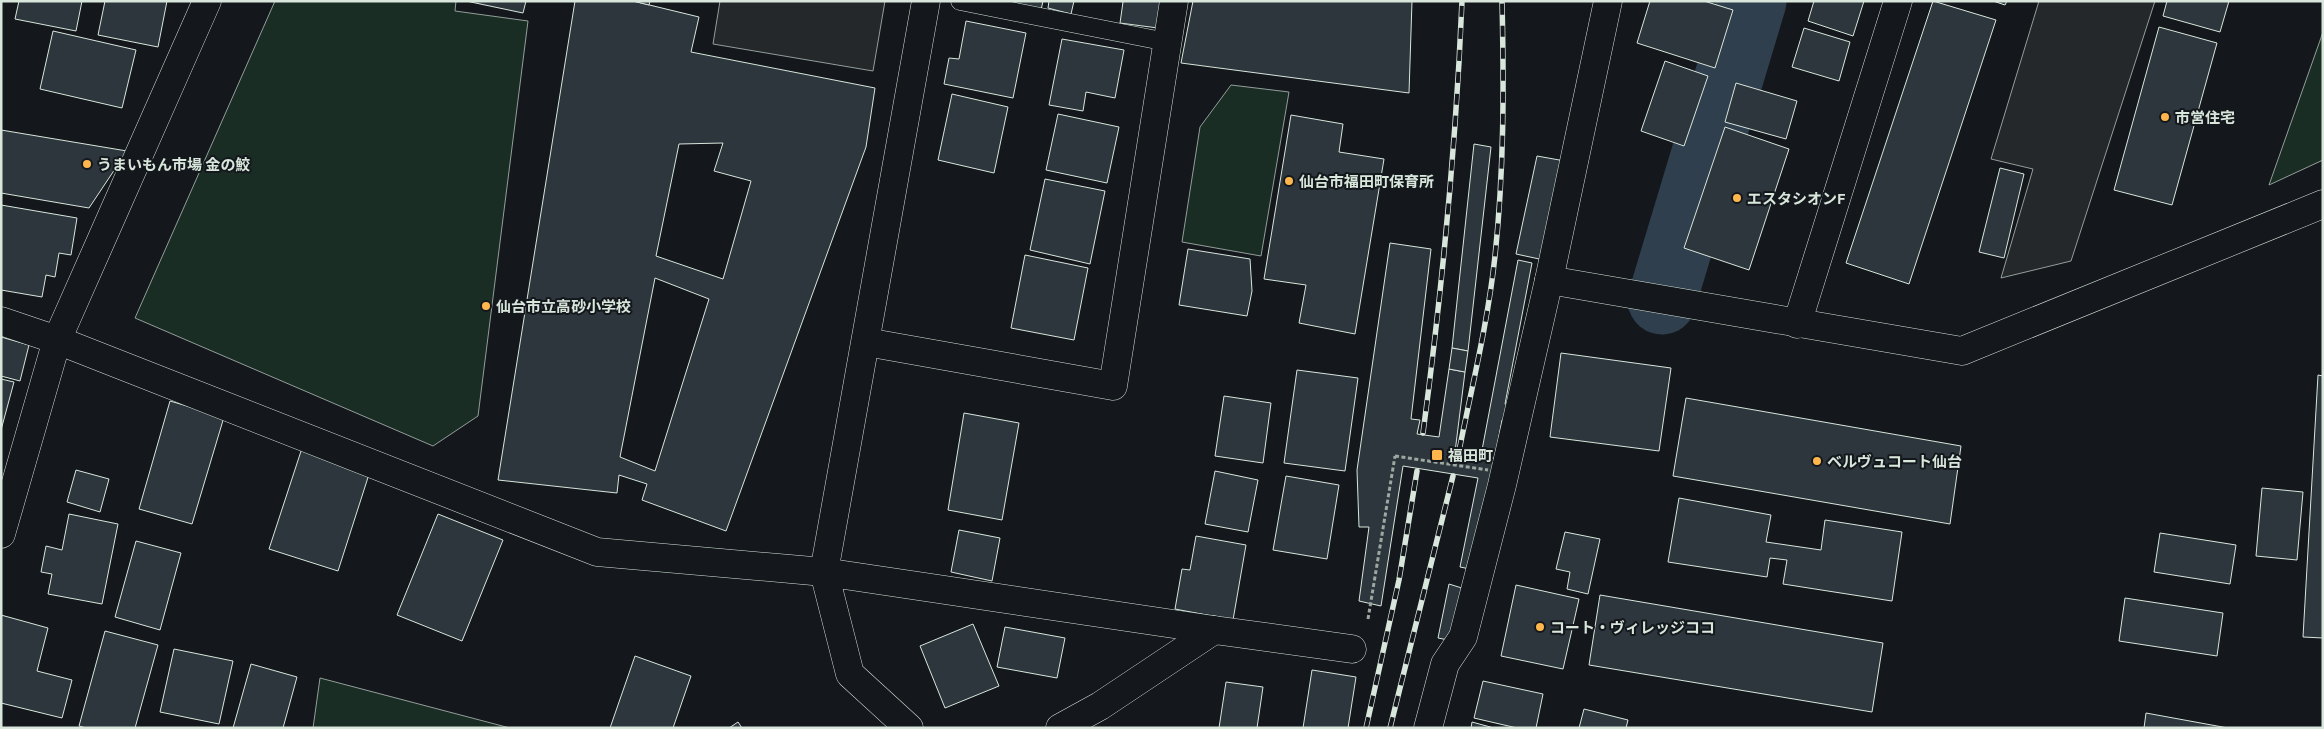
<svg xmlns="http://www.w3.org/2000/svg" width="2324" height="729" viewBox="0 0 2324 729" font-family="Ubuntu,'Noto Sans JP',sans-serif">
<rect width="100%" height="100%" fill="#14181c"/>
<g fill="#1a2d24" stroke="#939e99">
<polygon points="275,1 456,1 455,11 528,21 478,416 433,446 135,318"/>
<polygon points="2323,32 2323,160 2269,185"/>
<polygon points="1231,85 1289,92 1261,256 1182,242 1200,127"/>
<polygon points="320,678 510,728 313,728"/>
</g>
<g fill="#24282b" stroke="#939e99">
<polygon points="720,1 885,1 873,71 713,44"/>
<polygon points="2039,1 2155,1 2071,261 2001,278 2033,169 1991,159"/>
</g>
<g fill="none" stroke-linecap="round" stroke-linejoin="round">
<polyline stroke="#2f3f4d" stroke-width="69" points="1662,300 1752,1"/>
</g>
<g fill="#2c363c" stroke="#d8e6dc" fill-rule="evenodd">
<polygon points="19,1 82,1 76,31 15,19"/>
<polygon points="105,1 167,1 158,47 98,35"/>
<polygon points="466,1 526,1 523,13"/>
<path d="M575,1h58l66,16 -8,35 184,36 -9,59 -140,384 -84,-31 5,-16 -28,-9 -2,18 -119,-13zM723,143l-9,28 37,10 -28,98 -67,-23 23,-112zM655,278l54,21 -54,172 -35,-14z"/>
<polygon points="633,1 650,1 649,5"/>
<polygon points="999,1 1043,1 1041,10"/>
<polygon points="1049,1 1074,1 1071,14 1048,8"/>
<polygon points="1120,1 1162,1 1158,28 1120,23 1123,2"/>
<polygon points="1193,1 1412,1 1409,93 1181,63"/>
<polygon points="1650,1 1704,1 1733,10 1715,68 1637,43"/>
<polygon points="1814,1 1864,1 1853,36 1808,21"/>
<polygon points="1933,1 1996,20 1909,284 1846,263"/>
<polygon points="1993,1 2007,1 2005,5"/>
<polygon points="2167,1 2229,1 2220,32 2163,16"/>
<polygon points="966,21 1026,33 1013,98 944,84 949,58 959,59"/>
<polygon points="2159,27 2217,43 2172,205 2114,190"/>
<polygon points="1804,28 1850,42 1839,81 1792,67"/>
<polygon points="53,31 136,50 122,108 40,89"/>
<polygon points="1062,39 1124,50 1115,98 1086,92 1083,111 1049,105"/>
<polygon points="1665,61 1708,76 1684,146 1641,131"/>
<polygon points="1736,83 1797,101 1786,139 1725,122"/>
<polygon points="952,94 1008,107 994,173 938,160"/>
<polygon points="1058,114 1119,127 1107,183 1046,170"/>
<polygon points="1291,115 1343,124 1339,152 1384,159 1355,334 1299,323 1306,285 1264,279"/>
<polygon points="1725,127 1789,149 1749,270 1684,248"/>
<polygon points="1,130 127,151 89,208 1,193"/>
<polygon points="1474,144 1491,147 1468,351 1452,348"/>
<polygon points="1537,156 1565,161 1544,260 1516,254"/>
<polygon points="2000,168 2024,174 2004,258 1979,252"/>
<polygon points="1045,179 1105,191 1090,264 1030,250"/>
<polygon points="1,205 77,218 71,255 59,253 55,277 46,275 42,297 1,290"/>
<polygon points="1390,243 1431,249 1411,419 1420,420 1417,434 1439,437 1449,369 1465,372 1455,452 1499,459 1475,570 1460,567 1478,478 1403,466 1381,606 1359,601 1369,527 1359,527 1357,470"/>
<polygon points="1188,249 1250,259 1252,291 1247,316 1179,305"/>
<polygon points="1025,255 1088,268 1074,340 1011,328"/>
<polygon points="1518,260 1532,263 1505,404 1512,405 1509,421 1502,420 1496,453 1482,450"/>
<polygon points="1,337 29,345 20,381 1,376"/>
<polygon points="1452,348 1468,351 1465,372 1449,369"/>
<polygon points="1561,353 1671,368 1659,451 1550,437"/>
<polygon points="1297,370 1358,378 1345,471 1284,463"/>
<polygon points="2318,375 2323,376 2323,638 2303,637"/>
<polygon points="1,379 14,382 1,430"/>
<polygon points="1224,396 1271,403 1263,463 1215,456"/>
<polygon points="1686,398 1961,446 1950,524 1673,476"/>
<polygon points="170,401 224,417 192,524 139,509"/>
<polygon points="964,413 1019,423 1002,520 948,510"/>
<polygon points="303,445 371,468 338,571 269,549"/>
<polygon points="76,470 109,479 100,512 67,502"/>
<polygon points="1215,471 1258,480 1248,532 1205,524"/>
<polygon points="1286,476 1339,485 1327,559 1273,550"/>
<polygon points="2262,488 2303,492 2297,560 2256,556"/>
<polygon points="1679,498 1771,515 1766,542 1821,550 1825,520 1902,532 1892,601 1783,584 1787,560 1770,558 1767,577 1668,562"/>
<polygon points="69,514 118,524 102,604 48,594 52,574 41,572 46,546 62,550"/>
<polygon points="438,514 503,540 462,641 397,615"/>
<polygon points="959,530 1000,538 992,581 951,572"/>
<polygon points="1565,532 1600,539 1588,594 1567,589 1570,572 1556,569"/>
<polygon points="2160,533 2236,545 2230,584 2154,572"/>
<polygon points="1196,536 1246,545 1233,620 1175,609 1182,569 1190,570"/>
<polygon points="136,541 181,553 160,630 115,617"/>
<polygon points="1449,584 1465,589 1453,641 1438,638"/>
<polygon points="1516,585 1579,599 1563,669 1501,656"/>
<polygon points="1600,595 1883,643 1872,712 1589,665"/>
<polygon points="2125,598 2223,613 2217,656 2119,641"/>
<polygon points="1,615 48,628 37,671 72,680 62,718 1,703"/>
<polygon points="973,624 999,686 945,708 920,646"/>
<polygon points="1005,627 1065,638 1057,678 997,667"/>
<polygon points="105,631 158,645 135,728 86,728 79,726"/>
<polygon points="174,649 233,661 219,724 160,712"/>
<polygon points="635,656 691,676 673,728 610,728"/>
<polygon points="251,664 297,677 283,728 233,728"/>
<polygon points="1312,670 1356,677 1348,728 1303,728"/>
<polygon points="1483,681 1543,694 1536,728 1517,728 1474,718"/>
<polygon points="1226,682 1263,687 1257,728 1219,728"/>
<polygon points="1584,709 1628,720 1626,728 1579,728"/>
<polygon points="2146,713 2228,728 2144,728"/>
<polygon points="738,722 742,728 729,728"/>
<polygon points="1472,722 1494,728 1471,728"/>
</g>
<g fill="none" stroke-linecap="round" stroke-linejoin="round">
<g stroke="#d8e6dc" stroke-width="19">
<polyline id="lane" points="960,1 1167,42"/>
</g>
<g stroke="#d8e6dc" stroke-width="29">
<g id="street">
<polyline points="1549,280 1962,351 2323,204"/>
<polyline points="1,321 57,340 597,552 824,572 926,1"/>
<polyline points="1797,324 1898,1"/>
<polyline points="866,342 1113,386 1174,1"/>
<polyline points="1,534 57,340 207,1"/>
<polyline points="909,728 850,674 824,572 1214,630"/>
<polyline points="1060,728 1100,706 1214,630 1352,649"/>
<polyline points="1428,728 1445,664 1463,637 1502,485 1549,280 1608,1"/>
</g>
</g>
<polyline stroke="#9da8a2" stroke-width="3" stroke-dasharray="4 2.5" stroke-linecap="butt" points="1368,619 1395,456"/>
<use href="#lane" stroke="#14181c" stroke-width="18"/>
<use href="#street" stroke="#14181c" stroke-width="28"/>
<g stroke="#d8e6dc" stroke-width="5.5">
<g id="rail">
<path d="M1423,433c19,-143 33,-287 39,-432"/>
<path d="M1459,451c13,-65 29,-129 36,-195 9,-85 9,-169 7,-255"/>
<polyline points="1366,728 1399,580 1417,471"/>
<polyline points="1390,728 1453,476"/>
</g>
</g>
<use href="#rail" stroke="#14181c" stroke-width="4" stroke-dasharray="11" stroke-linecap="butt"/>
<polyline stroke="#9da8a2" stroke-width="3" stroke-dasharray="4 2.5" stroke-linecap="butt" points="1395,456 1488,470"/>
</g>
<g fill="#ffb74d" stroke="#14181c" stroke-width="2">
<circle cx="2165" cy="117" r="5"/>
<circle cx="87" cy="164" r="5"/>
<circle cx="1289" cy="181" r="5"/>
<circle cx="1737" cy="198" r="5"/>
<circle cx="486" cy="306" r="5"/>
<rect x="1431" y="449" width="12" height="12" rx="2.5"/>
<circle cx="1817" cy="461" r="5"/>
<circle cx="1540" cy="627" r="5"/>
</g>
<g text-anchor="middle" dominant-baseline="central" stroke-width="4" stroke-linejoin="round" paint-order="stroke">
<g font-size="15" font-weight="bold" fill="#d8e6dc" stroke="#14181c" text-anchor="start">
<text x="2175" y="117">市営住宅</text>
<text x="97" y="164">うまいもん市場 金の鮫</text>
<text x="1299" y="181">仙台市福田町保育所</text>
<text x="1747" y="198">エスタシオンF</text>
<text x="496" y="306">仙台市立高砂小学校</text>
<text x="1448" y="455">福田町</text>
<text x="1827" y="461">ベルヴュコート仙台</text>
<text x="1550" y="627">コート・ヴィレッジココ</text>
</g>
</g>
<rect width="2324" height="729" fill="none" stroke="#d8e6dc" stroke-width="5"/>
</svg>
